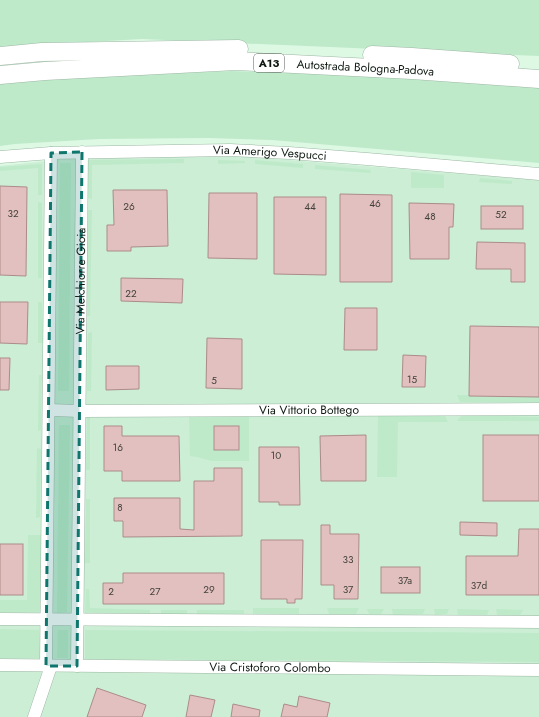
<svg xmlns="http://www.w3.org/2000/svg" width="539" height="717" viewBox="0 0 539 717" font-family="Jost,sans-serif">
<rect width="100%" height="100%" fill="#ddf9e4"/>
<polygon fill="#cbeed4" points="227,155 539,180 539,717 0,717 0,166 66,159"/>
<g fill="#beeaca">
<polygon points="0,0 539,0 539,56 142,39 0,47"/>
<polygon points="231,71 338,74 539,88 539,163 272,140 209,138 99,139 15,144 0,146 0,83 122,75"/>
<polygon points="184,159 184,163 92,165 92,199 88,198 88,160"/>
<polygon points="218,160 245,161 245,163 218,164"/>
<polygon points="255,160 303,164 303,168 255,164"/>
<polygon points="60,163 71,163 69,391 58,391"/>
<polygon points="42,164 42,195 38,195 38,168 0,171 0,167"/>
<polygon points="315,165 371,170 370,173 315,169"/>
<polygon points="411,172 444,175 444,188 411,188"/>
<polygon points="480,178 512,181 512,184 479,182"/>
<polygon points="38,202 42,203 42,278 38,278"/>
<polygon points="88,210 92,210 90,316 86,316"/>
<polygon points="38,302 42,302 43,343 38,343"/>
<polygon points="92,332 91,391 87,391 88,333"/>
<polygon points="39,375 42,375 41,430 38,431"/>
<polygon points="457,395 539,396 539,402 460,402"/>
<polygon points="87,414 90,414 90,470 86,470"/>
<polygon points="189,415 249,415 249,461 212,461 197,457 190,456"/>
<polygon points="378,415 445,416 448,422 398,422 397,477 377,477"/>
<polygon points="462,415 539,417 539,421 457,421"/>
<polygon points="59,425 70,425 67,612 57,613"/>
<polygon points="37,448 41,449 40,517 36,518"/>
<polygon points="86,499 90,499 90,563 85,563"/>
<polygon points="28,535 41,535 41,612 0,612 0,600 27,600"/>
<polygon points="86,589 89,589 90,608 150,610 150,615 85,613"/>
<rect x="253" y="608" width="46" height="6"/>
<polygon points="327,608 359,608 356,614 329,614"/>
<polygon points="367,609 384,609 381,614 369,614"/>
<polygon points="392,609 425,609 423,614 393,615"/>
<polygon points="434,609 449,609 447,614 435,615"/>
<polygon points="457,609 489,610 487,616 458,615"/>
<polygon points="496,609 523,610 520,615 497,615"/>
<polygon points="161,610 187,610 187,615 161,614"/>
<rect x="197" y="610" width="47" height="4"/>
<polygon points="0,629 39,630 40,658 0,658"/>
<polygon points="58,630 68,630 68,658 57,658"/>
<polygon points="85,630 539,633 539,662 85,659"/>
</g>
<g fill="#e2c0bf" stroke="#ac8b8a">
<polygon points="0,186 27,187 26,276 0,275"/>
<polygon points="113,190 167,190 168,246 131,247 131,251 107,251 107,225 114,225"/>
<polygon points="209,193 257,193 257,259 208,258"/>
<polygon points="340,194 392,195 392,282 340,282"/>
<polygon points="274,197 326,197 326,275 274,274"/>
<polygon points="409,203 454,204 453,227 449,227 449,259 410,259"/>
<rect x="481" y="206" width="42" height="23"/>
<polygon points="477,242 525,243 525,282 511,282 511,269 476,269"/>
<polygon points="121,278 183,279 182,303 121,301"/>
<polygon points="0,302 28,302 27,344 0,343"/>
<polygon points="345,308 377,308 377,350 344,350"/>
<polygon points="470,326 539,327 539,397 469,396"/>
<polygon points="207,338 242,339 242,389 206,388"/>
<polygon points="403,355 426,356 425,387 402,387"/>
<polygon points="0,358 10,358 9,390 0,390"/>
<polygon points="106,366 139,366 139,389 106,390"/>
<polygon points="104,426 122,426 122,436 179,436 180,481 122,481 122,471 104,471"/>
<rect x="214" y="426" width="25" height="24"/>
<polygon points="366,435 366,481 321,481 320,436"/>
<rect x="483" y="435" width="56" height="66"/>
<polygon points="259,447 299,447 300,505 279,505 279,502 259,502"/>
<polygon points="214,468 242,468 242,536 123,537 123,521 114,521 114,498 180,498 180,529 194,530 194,481 214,481"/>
<polygon points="460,522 497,523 497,536 460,535"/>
<polygon points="321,525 330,525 330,534 359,534 358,599 334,599 334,585 321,585"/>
<polygon points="519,529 539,529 539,595 466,595 466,556 518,556"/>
<polygon points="261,540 303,540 302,599 295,599 295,603 287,603 287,599 261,599"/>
<rect x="0" y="544" width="23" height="51"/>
<rect x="381" y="567" width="39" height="26"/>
<polygon points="123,573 224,573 224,604 103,604 103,583 123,583"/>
<polygon points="97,688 146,705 142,717 87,717"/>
<polygon points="190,695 215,700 211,717 186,717"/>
<polygon points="299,696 330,703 327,717 281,717 284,704 297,707"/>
<polygon points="233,704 260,710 259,717 231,717"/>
</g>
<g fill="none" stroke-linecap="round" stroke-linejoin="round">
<g stroke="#9db7a4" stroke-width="13">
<g id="minor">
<path id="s1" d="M0,157l51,-4 179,-3 59,3 78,6 172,15"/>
<path id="s2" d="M49,410l31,1 459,-2"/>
<polyline points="0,619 539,622"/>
<path id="s3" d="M0,665l539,5"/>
<polyline points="46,666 51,153"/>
<path id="s4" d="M77,666l5,-514"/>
<polyline points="34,717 51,666"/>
</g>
</g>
<g stroke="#9db7a4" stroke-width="19">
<g id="highway">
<polyline points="372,55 412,57 510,64"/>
<polyline points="0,56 42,52 239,49"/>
<path id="s5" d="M0,75l45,-4 191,-10 176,9 127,9"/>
</g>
</g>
<use href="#minor" stroke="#fff" stroke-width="12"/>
<use href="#highway" stroke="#fff" stroke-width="18"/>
</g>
<path fill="#0f766e" fill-opacity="0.2" stroke="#0f766e" stroke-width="3" stroke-dasharray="8 5" stroke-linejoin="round" d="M82,152l-5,514h-31l5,-513z"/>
<g text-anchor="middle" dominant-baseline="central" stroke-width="3.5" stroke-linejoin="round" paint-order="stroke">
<g font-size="10" fill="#43423c">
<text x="375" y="203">46</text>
<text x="129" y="206">26</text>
<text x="310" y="206">44</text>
<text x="13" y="213">32</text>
<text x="501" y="214">52</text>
<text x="430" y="216">48</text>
<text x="131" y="293">22</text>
<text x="412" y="379">15</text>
<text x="214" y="380">5</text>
<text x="118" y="447">16</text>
<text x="276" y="455">10</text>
<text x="120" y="507">8</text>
<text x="348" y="559">33</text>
<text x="405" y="580">37a</text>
<text x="479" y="585">37d</text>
<text x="209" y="589">29</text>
<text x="348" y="589">37</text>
<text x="111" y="591">2</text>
<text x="155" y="591">27</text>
</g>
<rect fill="#fff" stroke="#565d58" stroke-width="1" x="254" y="54" width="30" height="18" rx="3"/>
<g font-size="11" font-weight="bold" fill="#0e1811">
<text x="269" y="63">A13</text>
</g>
<g font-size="12" fill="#0e1811" stroke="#fff">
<text stroke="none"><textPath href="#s5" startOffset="366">Autostrada Bologna-Padova</textPath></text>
<text stroke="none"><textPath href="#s1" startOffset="270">Via Amerigo Vespucci</textPath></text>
<text stroke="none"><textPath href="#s4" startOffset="385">Via Melchiorre Gioia</textPath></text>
<text stroke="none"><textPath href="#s2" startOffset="260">Via Vittorio Bottego</textPath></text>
<text stroke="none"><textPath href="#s3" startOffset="270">Via Cristoforo Colombo</textPath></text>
</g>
</g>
</svg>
